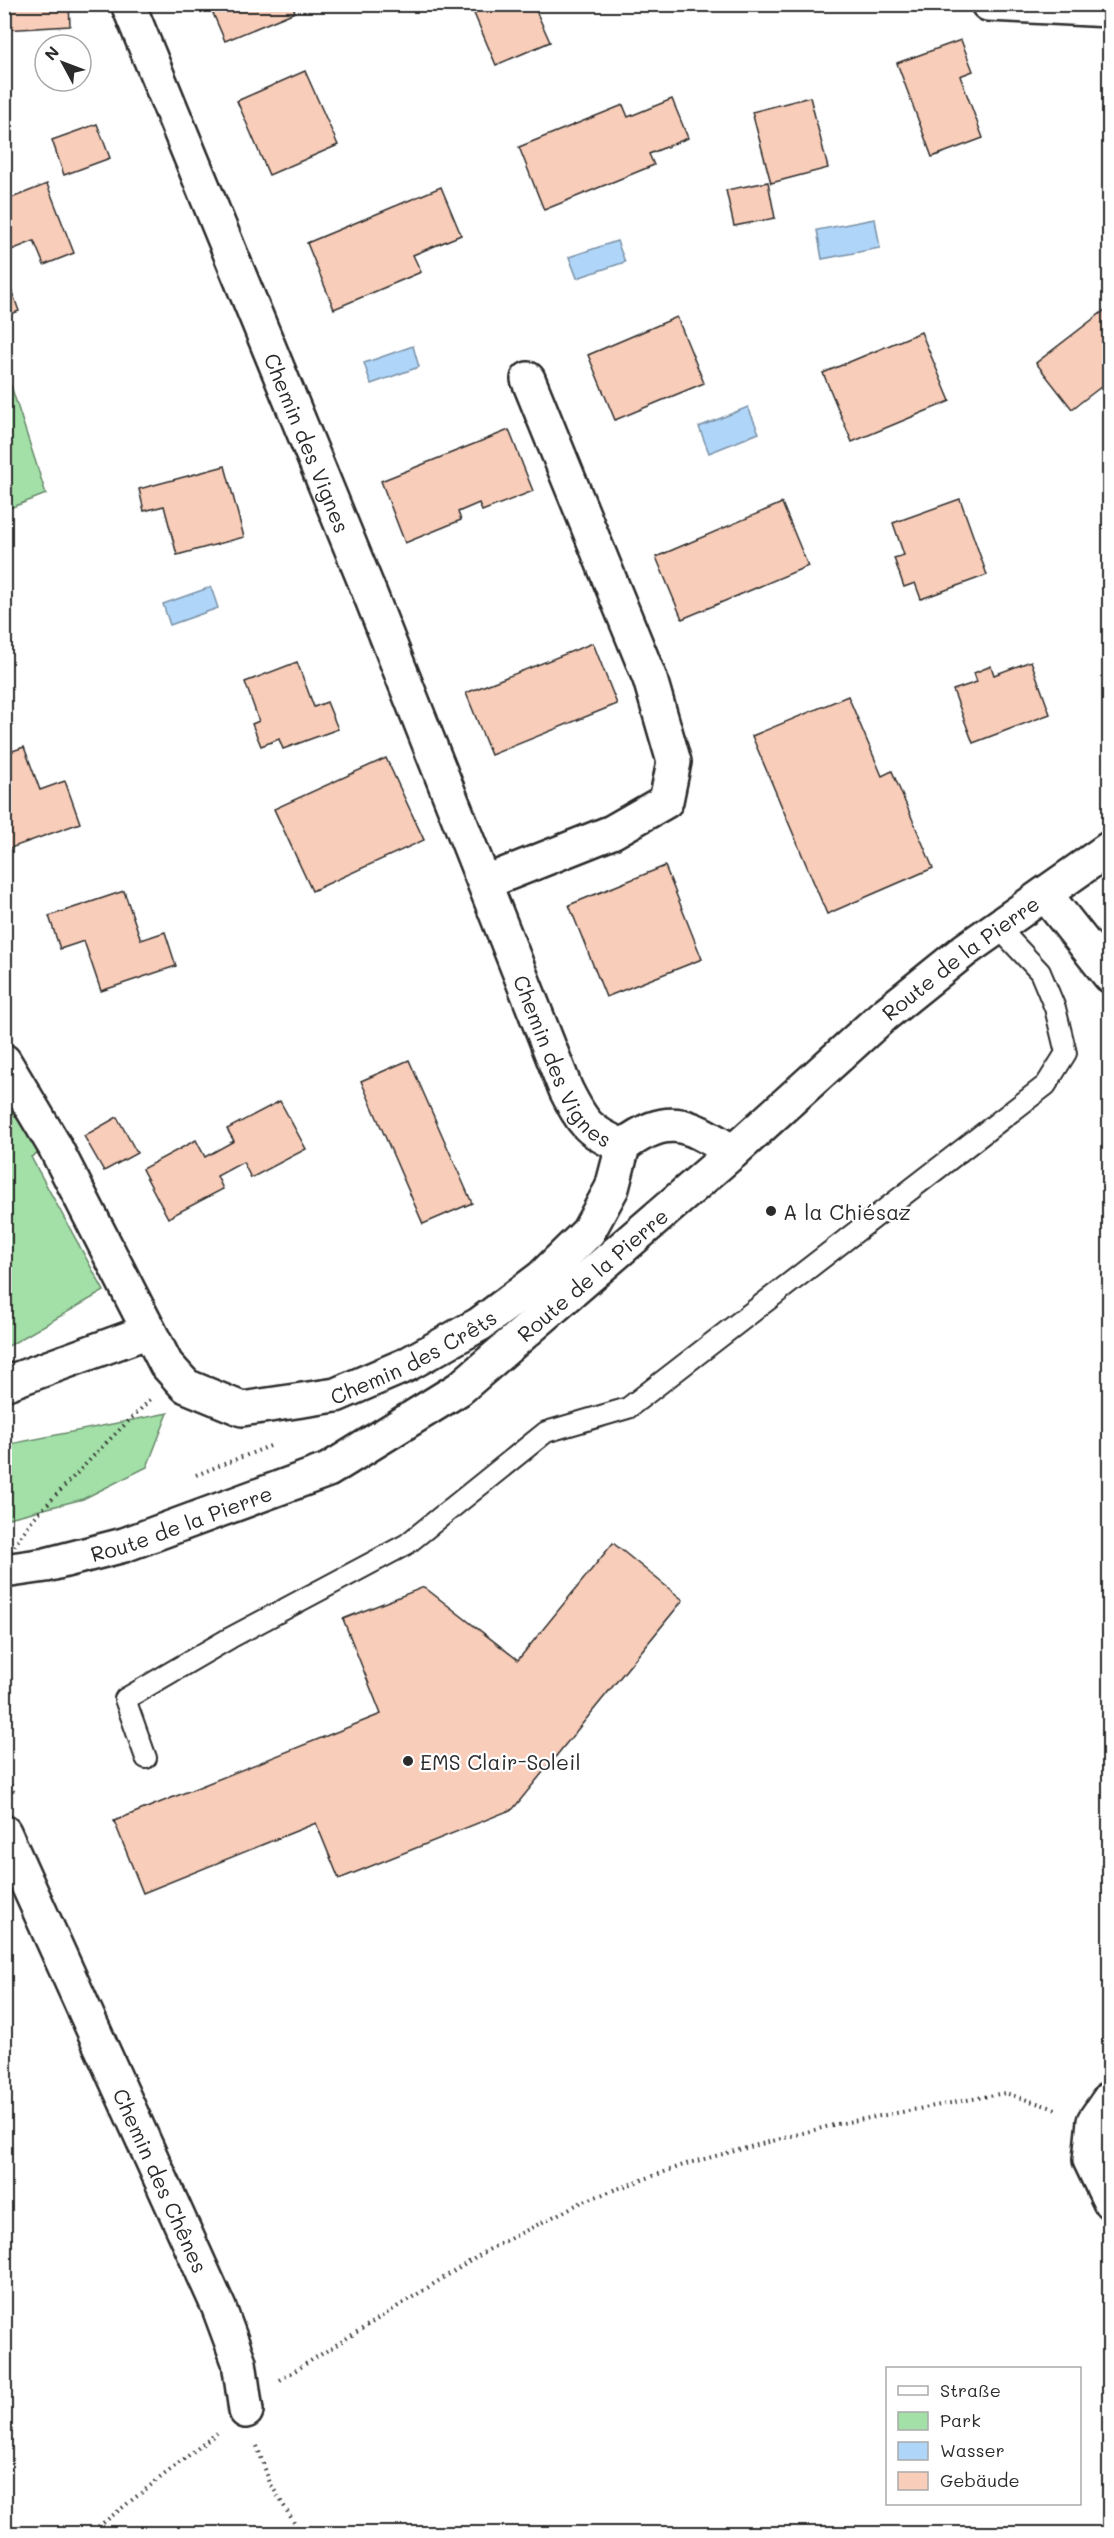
<svg xmlns="http://www.w3.org/2000/svg" width="1114" height="2538" viewBox="0 0 1114 2538" font-family="Mali,sans-serif">
<rect width="100%" height="100%" fill="#fff"/>
<filter id="ink" filterUnits="userSpaceOnUse"><feTurbulence type="fractalNoise" baseFrequency=".0167" numOctaves="2"/><feDisplacementMap in="SourceGraphic" scale="12" xChannelSelector="R" yChannelSelector="G"/><feConvolveMatrix kernelMatrix="1 2 1 2 8 2 1 2 1" color-interpolation-filters="sRGB"/></filter>
<g filter="url(#ink)">
<g fill="#a2e0a7" stroke="#668669" stroke-width="1.5">
<polygon points="4,364 46,494 5,510 4,510"/>
<polygon points="4,1077 45,1148 31,1157 104,1291 5,1348"/>
<polygon points="168,1413 147,1467 83,1499 5,1519 5,1445"/>
</g>
<g fill="#afd5f8" stroke="#7a91a6" stroke-width="1.5">
<polygon points="875,219 880,248 822,259 817,230"/>
<polygon points="617,241 625,262 577,278 569,257"/>
<polygon points="413,346 419,367 371,384 364,363"/>
<polygon points="748,407 759,433 709,453 699,427"/>
<polygon points="211,587 218,608 170,625 163,604"/>
</g>
<g fill="#f8cdb9" stroke="#2b2b2b" stroke-width="1.5">
<polygon points="4,4 69,4 70,26 4,30"/>
<polygon points="209,4 292,4 295,12 225,41"/>
<polygon points="470,4 533,4 550,42 496,65"/>
<polygon points="961,40 973,71 960,76 983,138 932,157 897,63"/>
<polygon points="305,71 338,145 269,175 237,101"/>
<polygon points="810,97 828,168 771,183 752,112"/>
<polygon points="672,99 688,138 649,154 654,165 544,210 519,147 623,105 628,117"/>
<polygon points="97,124 110,158 64,175 52,140"/>
<polygon points="768,182 775,218 734,226 726,190"/>
<polygon points="47,184 74,253 44,265 34,241 4,253 4,201"/>
<polygon points="441,187 461,235 413,255 421,272 334,309 307,243"/>
<polygon points="4,270 19,311 4,317"/>
<polygon points="1110,306 1110,380 1072,409 1036,363"/>
<polygon points="677,317 704,383 615,420 588,355"/>
<polygon points="921,332 950,401 852,442 823,373"/>
<polygon points="509,430 533,491 482,511 479,503 458,512 461,520 405,543 381,481"/>
<polygon points="225,466 244,537 177,555 164,506 144,511 139,489"/>
<polygon points="960,499 987,575 921,599 915,583 904,587 894,558 904,555 893,523"/>
<polygon points="782,503 808,566 682,619 656,557"/>
<polygon points="4,605 11,625 4,627"/>
<polygon points="593,643 617,704 491,755 466,693"/>
<polygon points="1031,661 1050,714 973,743 953,690 977,682 974,673 991,666 994,675"/>
<polygon points="297,662 314,707 327,702 338,729 283,749 279,739 261,746 252,724 259,721 245,682"/>
<polygon points="848,696 882,776 892,771 933,868 827,914 752,736"/>
<polygon points="24,747 40,790 65,781 80,823 5,850 4,754"/>
<polygon points="386,758 424,840 312,891 274,809"/>
<polygon points="665,866 702,959 606,997 569,905"/>
<polygon points="124,891 141,940 165,932 176,966 101,991 84,941 60,949 49,916"/>
<polygon points="409,1060 472,1203 423,1224 361,1081"/>
<polygon points="280,1101 306,1149 251,1178 243,1162 217,1176 223,1189 168,1218 142,1169 196,1140 205,1157 234,1141 227,1129"/>
<polygon points="117,1117 137,1153 104,1171 84,1136"/>
<polygon points="613,1543 683,1600 513,1809 339,1879 316,1823 143,1893 114,1821 381,1714 343,1619 424,1587 518,1660"/>
</g>
<g fill="none" stroke-linecap="round" stroke-linejoin="round">
<g stroke="#2b2b2b" stroke-width="24">
<polyline id="service" points="146,1758 125,1699 230,1638 407,1544 546,1432 628,1408 1046,1085 1066,1053 1055,1008 1040,972 997,926"/>
</g>
<g stroke="#2b2b2b" stroke-width="38">
<g id="minor">
<path id="s1" d="M128,4l242,590 196,496c16,32 22,42 57,56 47,-35 65,-21 110,6"/>
<polyline points="988,4 1110,10"/>
<polyline points="486,882 612,832 666,801 674,762 650,679 528,379"/>
<polyline points="1045,894 1110,976"/>
<path id="s2" d="M4,1061l50,84 112,219 20,22 56,23 94,-14 70,-30 74,-41 61,-46 47,-46 24,-44 11,-42"/>
<polyline points="4,1384 149,1331"/>
<path id="s3" d="M4,1832l215,476 20,54 7,49"/>
<polyline points="1110,2098 1094,2121 1090,2160 1110,2202"/>
</g>
</g>
<g stroke="#2b2b2b" stroke-width="38">
<g id="secondary">
<path id="s4" d="M4,1571l42,-6 78,-20 204,-75 131,-81 274,-237 150,-136 82,-66 145,-102"/>
</g>
</g>
<g stroke="#2b2b2b" stroke-width="4" stroke-dasharray="1.5 4.5" stroke-linecap="butt">
<polyline points="106,1443 150,1400"/>
<polyline points="196,1475 270,1446"/>
<polyline points="4,1768 15,1796"/>
<polyline points="280,2380 488,2250 584,2201 689,2163 837,2124 1005,2093 1059,2110"/>
<polyline points="257,2446 270,2483 301,2534"/>
<polyline points="89,2534 217,2433"/>
</g>
<use href="#service" stroke="#fff" stroke-width="20"/>
<use href="#minor" stroke="#fff" stroke-width="33"/>
<use href="#secondary" stroke="#fff" stroke-width="33"/>
<polyline stroke="#2b2b2b" stroke-width="4" stroke-dasharray="1.5 4.5" stroke-linecap="butt" points="4,1561 32,1520 106,1443"/>
</g>
</g>
<g fill="#2b2b2b" stroke="#fff" stroke-width="2">
<circle cx="771" cy="1211" r="6"/>
<circle cx="408" cy="1761" r="6"/>
</g>
<g text-anchor="middle" dominant-baseline="central" stroke-width="4.5" stroke-linejoin="round" paint-order="stroke">
<g font-size="21" fill="#2b2b2b" stroke="#fff">
<text stroke="none"><textPath href="#s1" startOffset="474">Chemin des Vignes</textPath></text>
<text stroke="none"><textPath href="#s4" startOffset="1156">Route de la Pierre</textPath></text>
<text stroke="none"><textPath href="#s1" startOffset="1144">Chemin des Vignes</textPath></text>
<text stroke="none"><textPath href="#s4" startOffset="670">Route de la Pierre</textPath></text>
<text stroke="none"><textPath href="#s2" startOffset="615">Chemin des Crêts</textPath></text>
<text stroke="none"><textPath href="#s4" startOffset="184">Route de la Pierre</textPath></text>
<text stroke="none"><textPath href="#s3" startOffset="382">Chemin des Chênes</textPath></text>
</g>
<g font-size="21" fill="#2b2b2b" stroke="#fff" text-anchor="start">
<text x="783" y="1211">A la Chiésaz</text>
<text x="420" y="1761">EMS Clair-Soleil</text>
</g>
</g>
<rect width="1114" height="2538" fill="none" stroke="#fff" stroke-width="24"/>
<rect x="12" y="12" width="1090" height="2514" fill="none" stroke="#2b2b2b" stroke-width="2" filter="url(#ink)"/>
<rect x="886" y="2367" width="195" height="138" fill="#ffffff" stroke="#aaaaaa" stroke-width="1.5"/>
<rect x="898" y="2386" width="30" height="9" fill="#ffffff" stroke="#aaaaaa" stroke-width="1.5"/>
<text x="940" y="2397" font-size="18" fill="#2b2b2b">Straße</text>
<rect x="898" y="2412" width="30" height="18" fill="#a2e0a7" stroke="#aaaaaa" stroke-width="1.5"/>
<text x="940" y="2427" font-size="18" fill="#2b2b2b">Park</text>
<rect x="898" y="2442" width="30" height="18" fill="#afd5f8" stroke="#aaaaaa" stroke-width="1.5"/>
<text x="940" y="2457" font-size="18" fill="#2b2b2b">Wasser</text>
<rect x="898" y="2472" width="30" height="18" fill="#f8cdb9" stroke="#aaaaaa" stroke-width="1.5"/>
<text x="940" y="2487" font-size="18" fill="#2b2b2b">Gebäude</text>
<g transform="translate(63 63) rotate(311)"><circle r="28" fill="#ffffff" stroke="#aaaaaa" stroke-width="1.5"/>
<path d="M0-4.5L10 22L0 15L-10 22Z" fill="#2b2b2b"/>
<text y="-9" font-size="16" font-weight="bold" text-anchor="middle" fill="#2b2b2b">N</text>
</g>
</svg>
